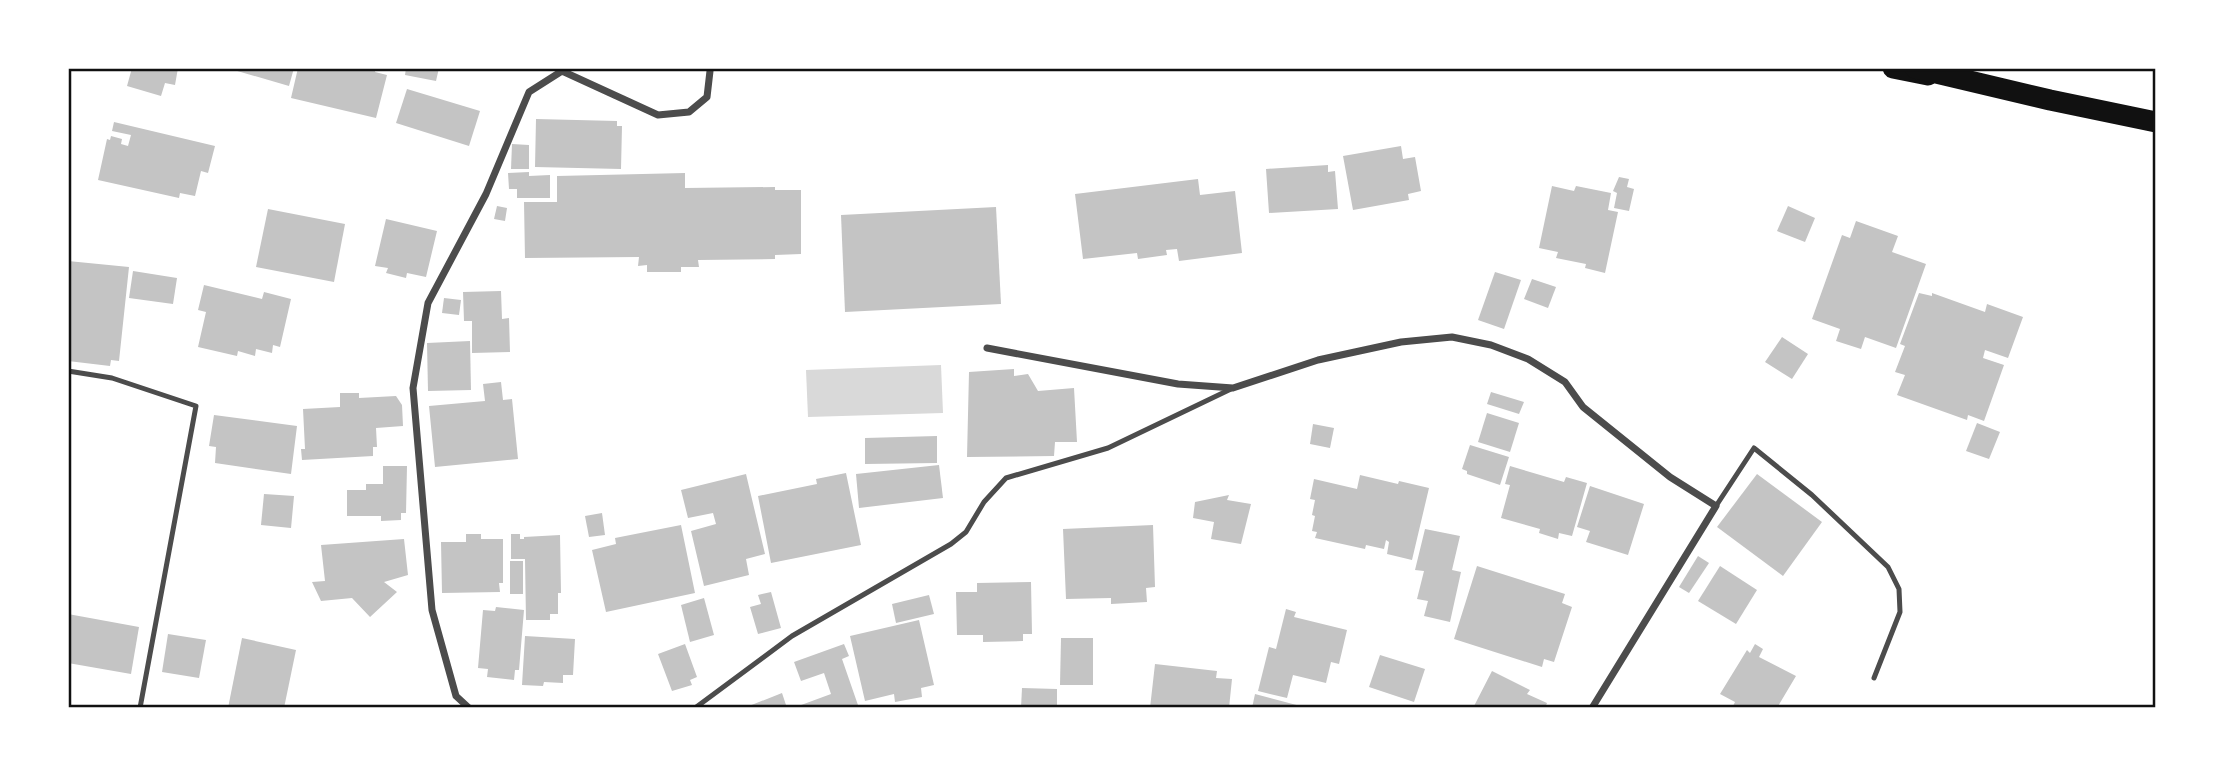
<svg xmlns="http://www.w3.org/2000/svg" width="2224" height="776" viewBox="0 0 2224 776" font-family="'Work Sans',sans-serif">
<rect width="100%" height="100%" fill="#fff"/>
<polygon fill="#d9d9d9" points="941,365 943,413 808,417 806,370"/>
<g fill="#c4c4c4">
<polygon points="132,68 178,68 175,85 165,83 161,96 127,86"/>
<polygon points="227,68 294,68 289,86"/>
<polygon points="298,68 376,68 375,72 387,75 376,118 291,98"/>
<polygon points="406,68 439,68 436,81 405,75"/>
<polygon points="407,89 480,111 469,146 396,123"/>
<polygon points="536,119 617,121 617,126 622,126 621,169 535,167"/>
<polygon points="114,122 215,146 208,173 201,171 195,196 180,193 179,198 98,180 107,139 110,140 111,136 122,139 121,144 128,146 131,135 112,131"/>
<polygon points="512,144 529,145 529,169 511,169"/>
<polygon points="1401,146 1403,159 1415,157 1421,191 1408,194 1409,200 1353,210 1343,156"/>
<polygon points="1328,165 1328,172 1335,171 1338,209 1269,213 1266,169"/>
<polygon points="529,172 529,176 550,175 550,198 517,198 517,189 509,189 508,173"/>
<polygon points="685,173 685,188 775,187 775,190 801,190 801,254 775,255 775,259 698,260 699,267 681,267 681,272 647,272 647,265 638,266 639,257 525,258 524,202 557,202 557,176"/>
<polygon points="1619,177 1629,179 1627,187 1634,189 1629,211 1614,208 1617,193 1613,191"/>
<polygon points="1198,179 1200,195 1235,191 1242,253 1179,261 1177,249 1166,250 1167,255 1138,259 1137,253 1083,259 1075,194"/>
<polygon points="1552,186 1574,191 1576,186 1611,193 1608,210 1618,212 1605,273 1585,268 1586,264 1556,258 1558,252 1539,248"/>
<polygon points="497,206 507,208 505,221 494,219"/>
<polygon points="1788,206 1815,218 1805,242 1777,231"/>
<polygon points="996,207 1001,304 845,312 841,215"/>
<polygon points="268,209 345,224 334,282 256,267"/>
<polygon points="386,219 437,231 426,277 407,273 406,278 386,273 388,268 375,266"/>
<polygon points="1856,221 1898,236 1892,252 1926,264 1896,348 1865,337 1861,349 1836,341 1840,329 1812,319 1842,235 1850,238"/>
<polygon points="68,261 129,267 119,361 111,360 110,366 68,361"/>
<polygon points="133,271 177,278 173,304 129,298"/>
<polygon points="1495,272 1521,280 1504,329 1478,320"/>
<polygon points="1532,279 1556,287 1548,308 1524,299"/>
<polygon points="204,285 262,299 264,292 291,299 280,347 273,345 272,353 256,349 255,356 238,351 237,356 198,347 206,312 198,310"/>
<polygon points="501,291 502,319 509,318 510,352 472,353 472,321 464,321 463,292"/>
<polygon points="1919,293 1932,296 1932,293 1985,312 1987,304 2023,317 2008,358 1985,350 1983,358 2004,365 1984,421 1968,415 1967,420 1897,395 1905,375 1895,372 1905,346 1900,344"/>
<polygon points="444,298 461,300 459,315 442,313"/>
<polygon points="1782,337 1808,354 1792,379 1765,362"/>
<polygon points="470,341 471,390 428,391 427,343"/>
<polygon points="1014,369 1014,376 1028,374 1038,391 1074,388 1077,442 1055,442 1054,456 967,457 969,372"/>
<polygon points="501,382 503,400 512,399 518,459 435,467 429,406 485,401 483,384"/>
<polygon points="1491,392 1524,402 1519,414 1487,404"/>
<polygon points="340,393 359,393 359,398 396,396 402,405 403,426 376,428 377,447 373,447 373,456 302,460 301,449 305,449 303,409 340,407"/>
<polygon points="1487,413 1519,423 1510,452 1478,442"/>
<polygon points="214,415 297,426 291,474 215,463 216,447 209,446"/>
<polygon points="1977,423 2000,432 1989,459 1966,451"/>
<polygon points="1313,424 1334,428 1330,448 1310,444"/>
<polygon points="937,436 937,463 865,464 865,438"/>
<polygon points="1470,445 1509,457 1500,485 1467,474 1467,471 1462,469"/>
<polygon points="939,465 943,498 859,508 856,474"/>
<polygon points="383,466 407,466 406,513 401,513 401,520 381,521 381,516 347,516 347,490 366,490 366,484 383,484"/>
<polygon points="1510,466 1564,482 1566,477 1587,483 1572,536 1559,533 1558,539 1539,533 1540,529 1501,518 1510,485 1505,484"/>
<polygon points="846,473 861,545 771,563 758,496 817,484 816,479"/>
<polygon points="746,474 765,554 746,559 749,575 704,586 691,531 716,524 713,513 688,518 681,490"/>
<polygon points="1757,474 1822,522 1783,576 1717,527"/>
<polygon points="1360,475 1398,484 1399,481 1429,488 1412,560 1387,554 1389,542 1386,540 1384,549 1366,545 1365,549 1315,538 1317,532 1312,531 1315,516 1312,515 1315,500 1310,499 1314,479 1357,489"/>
<polygon points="1590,486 1644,504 1628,555 1586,542 1590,531 1577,527"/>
<polygon points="264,494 294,496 291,528 261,525"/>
<polygon points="1229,495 1227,500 1251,504 1241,544 1211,539 1214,522 1193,518 1195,502"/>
<polygon points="602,513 605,535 589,537 585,516"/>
<polygon points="681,525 695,593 606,612 592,550 616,544 615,538"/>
<polygon points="1153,525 1155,587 1146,588 1147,602 1111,604 1111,598 1066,599 1063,529"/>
<polygon points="1425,529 1460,536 1452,570 1461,572 1450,622 1424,616 1428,601 1417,599 1424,571 1415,570"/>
<polygon points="466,534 481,534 481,539 503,539 503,583 499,583 500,592 442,593 441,542 466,542"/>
<polygon points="511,534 520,534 520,539 524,539 524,537 560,535 561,593 558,593 558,614 550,614 550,620 526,620 525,559 511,559"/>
<polygon points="404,539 408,575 384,582 397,592 370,617 352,598 321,601 312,582 325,581 321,545"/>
<polygon points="1698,556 1709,563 1689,593 1679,587"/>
<rect x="510" y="561" width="13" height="33"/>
<polygon points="1477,566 1565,594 1562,603 1572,607 1554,662 1544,659 1542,667 1454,639"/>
<polygon points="1720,566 1757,590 1736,624 1698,601"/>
<polygon points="1031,582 1032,634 1023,634 1023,641 983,642 983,635 957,635 956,592 977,592 977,583"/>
<polygon points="771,592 781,628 758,634 750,607 761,604 758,595"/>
<polygon points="929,595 934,614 896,623 892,604"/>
<polygon points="704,598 714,635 690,642 681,605"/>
<polygon points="496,607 524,610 519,670 515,670 514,680 487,677 488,669 478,668 483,610 495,611"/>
<polygon points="1286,609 1296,612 1294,617 1347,630 1339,664 1331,662 1326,683 1293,675 1287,698 1258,691 1269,647 1276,649"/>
<polygon points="68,614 139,627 131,674 68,663"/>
<polygon points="919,620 934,685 921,688 922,697 895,702 894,694 865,701 850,636"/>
<polygon points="168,634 206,640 199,678 162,672"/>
<polygon points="525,636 575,639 573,675 563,675 563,683 544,682 543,686 522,685"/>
<polygon points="242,638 296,650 284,708 228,708"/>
<polygon points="1061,638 1093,638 1093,685 1060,685"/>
<polygon points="685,644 697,677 690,680 692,685 672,691 658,654"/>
<polygon points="844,644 849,656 842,659 859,708 793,708 831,694 824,673 801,681 794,662"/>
<polygon points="1755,644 1763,649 1759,657 1796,676 1777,708 1732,708 1735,702 1720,694 1747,650 1750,653"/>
<polygon points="1380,655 1425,669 1414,702 1369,687"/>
<polygon points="1155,664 1217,671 1216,678 1232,679 1229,708 1150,708"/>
<polygon points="1492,671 1530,690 1527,694 1547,703 1545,708 1473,708"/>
<polygon points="1022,688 1057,689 1057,708 1021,708"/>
<polygon points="782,693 787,708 744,708"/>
<polygon points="1255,694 1304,707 1304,708 1252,708"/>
</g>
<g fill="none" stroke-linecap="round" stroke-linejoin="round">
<g stroke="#4c4c4c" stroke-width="5">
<polyline points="68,371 112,378 196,406 140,708"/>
<polyline points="1716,506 1754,448 1812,495 1888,567 1899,589 1900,612 1874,678"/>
<polyline points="695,708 792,636 951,544 966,532 984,502 1006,478 1108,448 1231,389"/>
</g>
<g stroke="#4c4c4c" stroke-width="7">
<polyline points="987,348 1178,384 1233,388 1318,360 1401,342 1452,337 1491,345 1528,359 1565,382 1583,407 1670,477 1716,506 1592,708"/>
<polyline points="469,708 456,696 432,610 413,388 428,303 486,194 529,92 562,71 658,115 689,112 707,97 710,71 709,68"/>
</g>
<g stroke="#111" stroke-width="21">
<polyline points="1893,68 1928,75"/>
<polyline points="1915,68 2050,100 2156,122"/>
</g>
</g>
<rect width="2224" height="776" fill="none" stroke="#ffffff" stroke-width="140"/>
<rect x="70" y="70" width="2084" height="636" fill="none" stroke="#111" stroke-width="2.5"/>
</svg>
